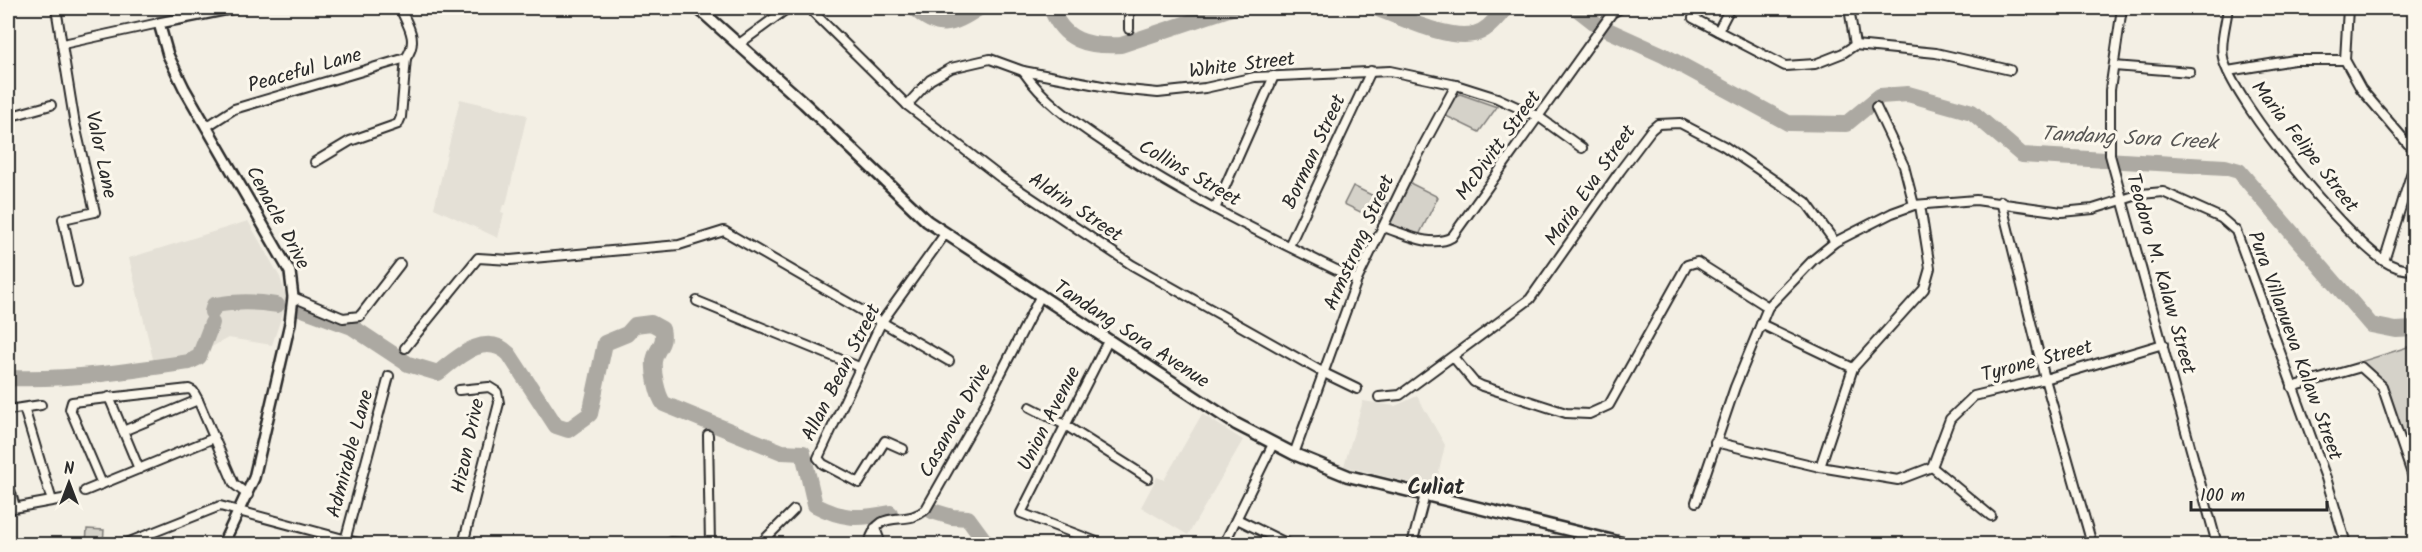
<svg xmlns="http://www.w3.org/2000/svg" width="2422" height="552" viewBox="0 0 2422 552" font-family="Kalam,sans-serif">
<rect width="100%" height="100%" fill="#f3efe4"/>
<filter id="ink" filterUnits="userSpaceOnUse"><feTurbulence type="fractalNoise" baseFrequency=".0167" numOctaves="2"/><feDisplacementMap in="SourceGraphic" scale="12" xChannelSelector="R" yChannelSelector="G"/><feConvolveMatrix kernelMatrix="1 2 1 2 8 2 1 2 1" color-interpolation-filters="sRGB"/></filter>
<g filter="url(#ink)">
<g fill="#e4e0d6">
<polygon points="460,99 527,115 506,205 503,205 501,212 504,213 498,238 434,208"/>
<polygon points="248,221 280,277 287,300 272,345 228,338 193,357 154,363 129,258"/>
<polygon points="1417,396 1445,445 1435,489 1344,466 1363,401 1395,406"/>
<polygon points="1202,414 1243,440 1188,535 1141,507 1157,477 1164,480"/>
</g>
<g fill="#d5d2c9" stroke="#807e7a" stroke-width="1.5">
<polygon points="1460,94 1497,107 1479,132 1444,115 1453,97"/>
<polygon points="1408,182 1438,197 1418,237 1386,226"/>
<polygon points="1353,186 1392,205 1383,223 1344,204"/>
<polygon points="2414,345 2414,471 2386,386 2360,362"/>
<polygon points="87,529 104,530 103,544 86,544"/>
</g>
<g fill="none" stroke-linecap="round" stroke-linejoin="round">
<g stroke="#aca9a2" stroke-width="16">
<path d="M914,8c25,23 37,18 65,0"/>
<path d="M1051,8c12,33 37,39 70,37l111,-37"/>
<path d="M1375,8c25,9 72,32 99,26 14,-3 23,-17 32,-26"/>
<polyline points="1576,8 1599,26 1663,55 1788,123 1846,124 1880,96 1908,94 1972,112 2022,155 2225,167 2239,171 2371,325 2396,330 2414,329"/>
<path d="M297,307l55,20 56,37 30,9c20,-16 47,-42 71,-19l47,72 12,4 22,-16 15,-71 22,-9 8,-9 16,-2 11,6c4,17 -6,18 -8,32 -1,11 3,34 10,43l118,48 21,1 12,52c29,15 43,14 75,8"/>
<path d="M212,312l2,-7c22,-4 41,-4 63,0"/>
<path d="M8,381l3,-3c61,2 119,-7 178,-16l10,-5 13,-34"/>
<polyline points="932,511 952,517 968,518 987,544"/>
</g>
<g stroke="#2b2b2b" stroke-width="12">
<g id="minor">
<polyline points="56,8 75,125 95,212 63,219 77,283"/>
<polyline points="809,8 907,105 1000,177 1132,265 1324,373 1357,389"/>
<polyline points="1606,8 1612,13 1621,8"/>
<polyline points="1849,8 1855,45"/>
<polyline points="2122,8 2110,90 2110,155 2217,544"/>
<path d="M2228,8c-2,16 -9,38 -4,54 16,47 118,171 160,199 9,6 20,9 30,9"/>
<polyline points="2348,8 2345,60 2361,89 2408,144 2414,148"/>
<polyline points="1693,18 1785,66 1815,64 1843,53 1855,45 1936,53 2010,70"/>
<polyline points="1129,29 1129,8"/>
<polyline points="1718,31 1730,8"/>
<polyline points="63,44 159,23"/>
<polyline points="739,44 788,8"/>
<polyline points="2114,66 2190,72"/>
<path d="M1023,71c23,33 53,52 85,74 79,53 164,94 249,135"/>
<polyline points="2228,71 2294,60 2345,60"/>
<polyline points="907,105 930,80 951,68 990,59 1023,71 1118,89 1158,93 1205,88 1255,77 1390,71 1456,85 1497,98 1539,117 1582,148"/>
<polyline points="1876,107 1904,166 1914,205"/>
<polyline points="8,117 51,105"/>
<path d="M206,127l28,-18 172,-51c13,-18 2,-32 -6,-50"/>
<polyline points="315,162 350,141 398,124 401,117 406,58"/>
<polyline points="2001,201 2045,379 2092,544"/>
<polyline points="1215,209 1274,76"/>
<path d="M1383,227c20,6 49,22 69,10l160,-224"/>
<polyline points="1289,246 1371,71"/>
<polyline points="2384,261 2414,165"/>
<polyline points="293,297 343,318 360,316 400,264"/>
<polyline points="697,301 859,367"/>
<polyline points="1761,324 1853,368"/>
<polyline points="405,348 478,258 510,260 679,245 724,231 949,361"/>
<polyline points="1454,358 1474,382 1482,386 1566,413 1589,414 1609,405 1687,265 1697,262 1768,307"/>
<polyline points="2292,387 2361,367 2382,386 2412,474 2414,474"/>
<polyline points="459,390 489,387 497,392 499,403 463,544"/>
<polyline points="109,397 139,469"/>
<polyline points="1379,397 1400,395 1530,299 1620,171 1651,130 1658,124 1680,123 1724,146 1806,202 1835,242"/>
<polyline points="1030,407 1065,425 1148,478"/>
<polyline points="24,408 52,501"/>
<polyline points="8,410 41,405"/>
<polyline points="123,431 198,400"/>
<polyline points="708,435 710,544"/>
<polyline points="1715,442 1820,467 1898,480 1932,467 1950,419 1974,396 2045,379 2163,344"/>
<polyline points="903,449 885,441 859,483 823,464 818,458 881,323 945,234"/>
<polyline points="1294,454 1357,280 1416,159 1456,85"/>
<polyline points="1820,467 1853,368 1924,289 1930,268 1920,205"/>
<polyline points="1932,467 1991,516"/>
<polyline points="8,483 15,507"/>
<polyline points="102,484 70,409 72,402 189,389 193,391 198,400 234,484 248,495"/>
<polyline points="85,491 214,438"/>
<polyline points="1696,502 1735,387 1768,307 1813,260 1835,242 1892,213 1914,205 1976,200 2062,212 2093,209 2141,194 2163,192 2221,218 2236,231 2326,478 2346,544"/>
<polyline points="8,509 68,498"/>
<polyline points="1237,519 1288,544"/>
<polyline points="875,528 881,544"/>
<polyline points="8,540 9,544"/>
<polyline points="345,541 389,376"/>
<polyline points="670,542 722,544"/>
<polyline points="124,544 220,506 362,544"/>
<polyline points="760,544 794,510"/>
<path d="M869,544c10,-40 36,-15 57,-35l55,-97 59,-115"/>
<polyline points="1102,544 1021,513 1108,341"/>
<polyline points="1224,544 1273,444"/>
<polyline points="1412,544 1425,495"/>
<polyline points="2372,544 2386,542 2405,544"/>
</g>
</g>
<g stroke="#2b2b2b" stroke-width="14">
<polyline id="tertiary" points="223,544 254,478 290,323 293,297 290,272 184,88 168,55 159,23 234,8"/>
</g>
<g stroke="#2b2b2b" stroke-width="15">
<polyline id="secondary" points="698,8 804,103 927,221 1236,424 1294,454 1348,476 1626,544"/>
</g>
<use href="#minor" stroke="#fbf7ec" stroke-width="8"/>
<use href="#tertiary" stroke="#fbf7ec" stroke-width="9"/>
<use href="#secondary" stroke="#fbf7ec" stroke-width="10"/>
</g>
</g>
<g text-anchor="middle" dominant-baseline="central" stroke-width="6" stroke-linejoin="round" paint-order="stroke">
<g font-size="20" fill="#2b2b2b" stroke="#fbf7ec">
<text transform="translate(1242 66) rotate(-7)">White Street</text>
<text transform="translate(305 71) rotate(-16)">Peaceful Lane</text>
<text transform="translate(1499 146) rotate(-54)">McDivitt Street</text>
<text transform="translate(2304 147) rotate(52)">Maria Felipe Street</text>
<text transform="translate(1315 152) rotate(-65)">Borman Street</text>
<text transform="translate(100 155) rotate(78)">Valor Lane</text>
<text transform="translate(1189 174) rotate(30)">Collins Street</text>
<text transform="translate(1591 186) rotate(-55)">Maria Eva Street</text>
<text transform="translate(1075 208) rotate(34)">Aldrin Street</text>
<text transform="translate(277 218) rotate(62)">Cenacle Drive</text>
<text transform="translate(1360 243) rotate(-66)">Armstrong Street</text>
<text transform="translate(2160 274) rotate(74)">Teodoro M. Kalaw Street</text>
<text transform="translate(1131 335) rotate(33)">Tandang Sora Avenue</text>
<text transform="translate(2294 346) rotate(70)">Pura Villanueva Kalaw Street</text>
<text transform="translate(2037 362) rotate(-15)">Tyrone Street</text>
<text transform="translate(842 373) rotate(-63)">Allan Bean Street</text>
<text transform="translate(1050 419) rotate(-63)">Union Avenue</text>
<text transform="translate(956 421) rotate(-61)">Casanova Drive</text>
<text transform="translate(469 446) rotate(-78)">Hizon Drive</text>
<text transform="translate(351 454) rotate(-75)">Admirable Lane</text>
</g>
<g font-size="21" font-style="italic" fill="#585755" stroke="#fbf7ec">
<text transform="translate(2129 139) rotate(3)">Tandang Sora Creek</text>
</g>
<g font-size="22" font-weight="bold" fill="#2b2b2b" stroke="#fbf7ec">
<text x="1436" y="488">Culiat</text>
</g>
</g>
<rect width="2422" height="552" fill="none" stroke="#fbf7ec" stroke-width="30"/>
<rect x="15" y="15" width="2392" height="522" fill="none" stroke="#2b2b2b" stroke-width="2" filter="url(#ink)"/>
<g transform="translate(69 483)" stroke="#fbf7ec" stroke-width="4.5" paint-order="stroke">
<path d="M0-4.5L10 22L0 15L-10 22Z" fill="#2b2b2b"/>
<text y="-9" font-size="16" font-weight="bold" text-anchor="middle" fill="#2b2b2b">N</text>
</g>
<path d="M2191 501v9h136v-9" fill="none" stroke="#2b2b2b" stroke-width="3"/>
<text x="2200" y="501" font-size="18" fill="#2b2b2b" stroke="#fbf7ec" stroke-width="4.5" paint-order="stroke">100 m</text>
</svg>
